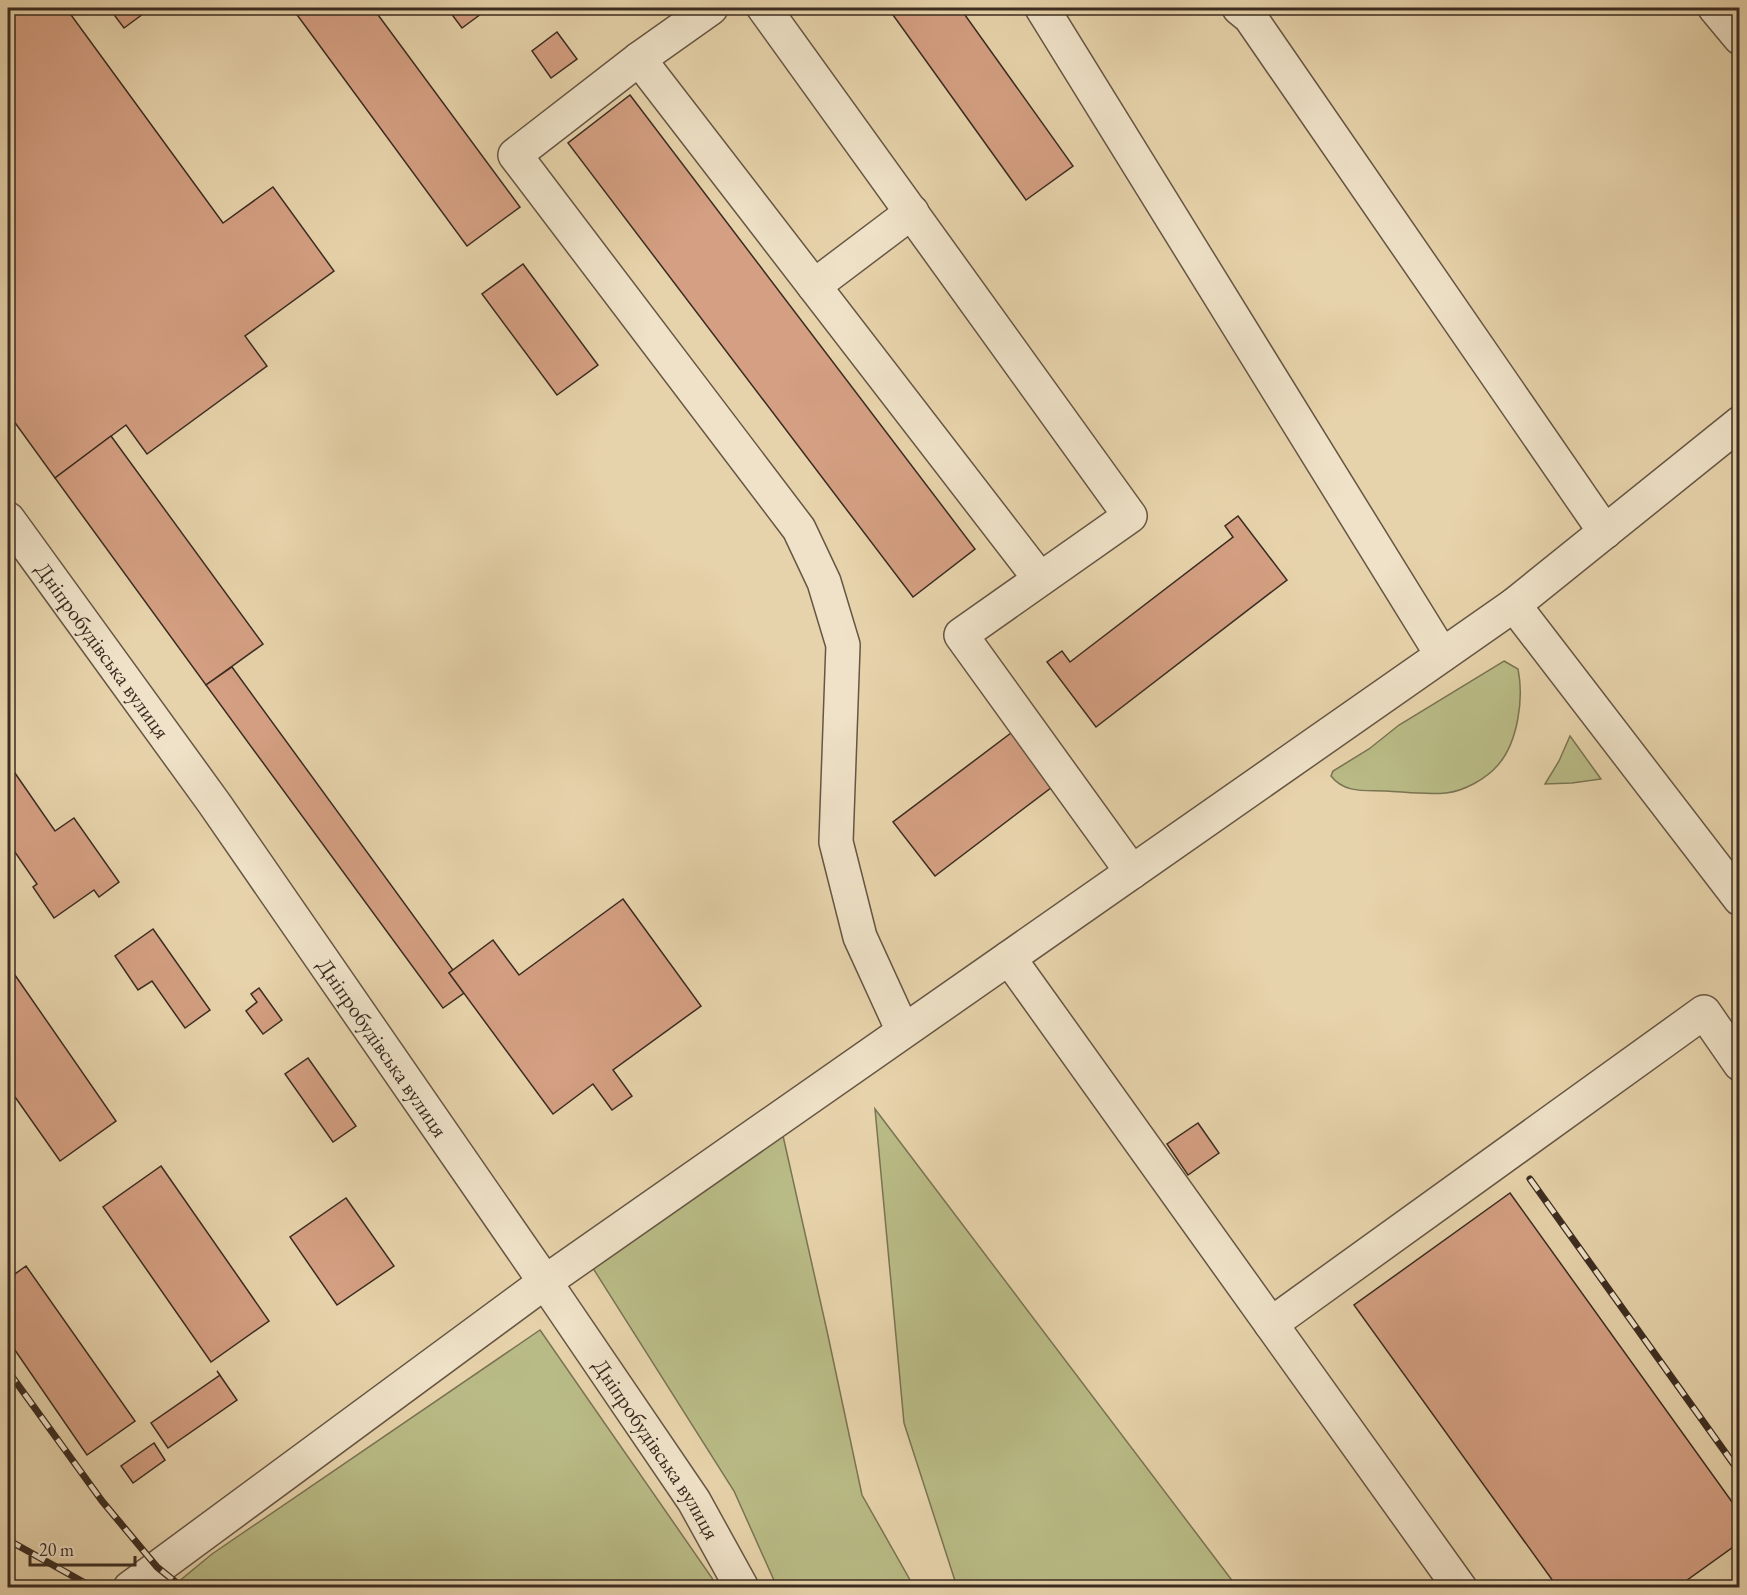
<svg xmlns="http://www.w3.org/2000/svg" width="1747" height="1595" viewBox="0 0 1747 1595" font-family="'EB Garamond',serif">
<rect width="100%" height="100%" fill="#e7d3ab"/>
<filter id="stains"><feTurbulence type="fractalNoise" baseFrequency=".00333" numOctaves="4"/><feColorMatrix values="0 0 0 0 .2 0 0 0 0 .09 0 0 0 0 .02 0 0 0 .5 -.17"/></filter>
<radialGradient id="worn" r=".72"><stop offset=".6" stop-color="#630" stop-opacity="0"/><stop offset="1" stop-color="#630" stop-opacity=".3"/></radialGradient>
<g fill="#b9bb86" stroke="#7a7454" stroke-width="1.5">
<path d="M1504,661l14,8c6,29 0,73 -20,96 -12,14 -34,26 -52,28 -20,2 -41,-1 -60,-2 -20,-1 -41,3 -55,-15l2,-5 36,-22 30,-24z"/>
<polygon points="1570,736 1601,779 1572,783 1545,784 1559,761"/>
<polygon points="875,1109 1237,1587 957,1587 904,1423"/>
<polygon points="779,1118 827,1331 862,1495 914,1587 777,1587 734,1491 584,1254"/>
<polygon points="540,1330 712,1578 716,1587 172,1587 212,1554"/>
</g>
<g fill="#d49f82" stroke="#3b2c21" stroke-width="1.5">
<polygon points="8,8 66,8 223,223 273,187 334,271 245,336 267,366 147,454 126,425 55,478 8,413"/>
<polygon points="109,8 151,8 124,28"/>
<polygon points="292,8 373,8 520,207 467,246"/>
<polygon points="447,8 489,8 462,28"/>
<polygon points="888,8 960,8 1073,166 1026,200"/>
<polygon points="557,32 577,59 551,78 532,51"/>
<polygon points="630,95 975,549 913,597 568,143"/>
<polygon points="523,264 598,365 557,395 482,294"/>
<polygon points="111,436 263,644 206,685 55,478"/>
<polygon points="1238,516 1287,580 1096,727 1047,662 1062,651 1070,662 1233,537 1225,526"/>
<polygon points="232,667 453,970 449,973 464,993 443,1008 206,685"/>
<polygon points="1015,730 1056,784 935,876 893,822"/>
<polygon points="8,763 55,831 74,818 119,882 99,897 94,890 54,918 33,887 37,884 8,842"/>
<polygon points="623,899 701,1006 613,1070 632,1096 612,1110 593,1084 553,1114 449,973 493,940 519,975"/>
<polygon points="153,929 210,1010 185,1028 152,981 138,990 115,956"/>
<polygon points="8,965 116,1121 60,1161 8,1087"/>
<polygon points="259,988 282,1020 263,1034 246,1011 257,1002 251,994"/>
<polygon points="308,1058 356,1126 333,1142 285,1074"/>
<polygon points="1198,1123 1219,1153 1188,1175 1167,1144"/>
<polygon points="161,1166 269,1321 211,1362 103,1207"/>
<polygon points="1510,1193 1740,1513 1740,1542 1676,1588 1558,1588 1354,1305"/>
<polygon points="346,1198 394,1266 337,1305 290,1237"/>
<polygon points="26,1266 135,1421 87,1455 8,1340 8,1279"/>
<polygon points="217,1371 237,1400 168,1448 151,1423 220,1375"/>
<polygon points="154,1443 165,1460 133,1483 121,1466"/>
</g>
<g fill="none" stroke-linecap="round" stroke-linejoin="round">
<g stroke="#665644" stroke-width="36">
<g id="minor">
<polyline points="764,8 1130,516 961,635 1132,872"/>
<polyline points="1042,8 1442,655"/>
<polyline points="1239,8 1250,17 1605,532"/>
<polyline points="1715,8 1740,38"/>
<polyline points="639,59 711,8"/>
<polyline points="814,286 912,212"/>
<path id="s1" d="M8,519l206,284 331,479 149,219 48,87"/>
<polyline points="1514,605 1740,899"/>
<polyline points="1009,958 1460,1588"/>
<polyline points="903,1031 860,937 836,842 843,645 824,582 799,529 515,155 639,59 1040,579"/>
<polyline points="1271,1324 1704,1012 1740,1064"/>
<polyline points="130,1588 545,1282 1514,605 1740,423"/>
</g>
</g>
<use href="#minor" stroke="#efe2c8" stroke-width="33"/>
<g stroke="#3b2c21" stroke-width="7">
<g id="rail">
<polyline points="1530,1179 1740,1473"/>
<polyline points="8,1371 102,1501 157,1567 183,1588"/>
<polyline points="8,1540 94,1588"/>
</g>
</g>
<use href="#rail" stroke="#efe2c8" stroke-width="4.5" stroke-dasharray="14" stroke-linecap="butt"/>
</g>
<g text-anchor="middle" dominant-baseline="central" stroke-width="6" stroke-linejoin="round" paint-order="stroke">
<g font-size="22" fill="#3b2c21" stroke="#efe2c8">
<text stroke="none"><textPath href="#s1" startOffset="162">Дніпробудівська вулиця</textPath></text>
<text stroke="none"><textPath href="#s1" startOffset="648">Дніпробудівська вулиця</textPath></text>
<text stroke="none"><textPath href="#s1" startOffset="1134">Дніпробудівська вулиця</textPath></text>
</g>
</g>
<rect width="1747" height="1595" fill="none" stroke="#e7d3ab" stroke-width="30"/>
<rect x="9" y="9" width="1729" height="1577" fill="none" stroke="#3b2c21" stroke-width="3"/>
<rect x="15" y="15" width="1717" height="1565" fill="none" stroke="#3b2c21" stroke-width="1.5"/>
<path d="M30 1556v9h105v-9" fill="none" stroke="#3b2c21" stroke-width="3"/>
<text x="39" y="1556" font-size="18" fill="#3b2c21" stroke="#efe2c8" stroke-width="4.5" paint-order="stroke">20 m</text>
<rect width="100%" height="100%" filter="url(#stains)"/>
<rect width="100%" height="100%" fill="url(#worn)"/>
</svg>
